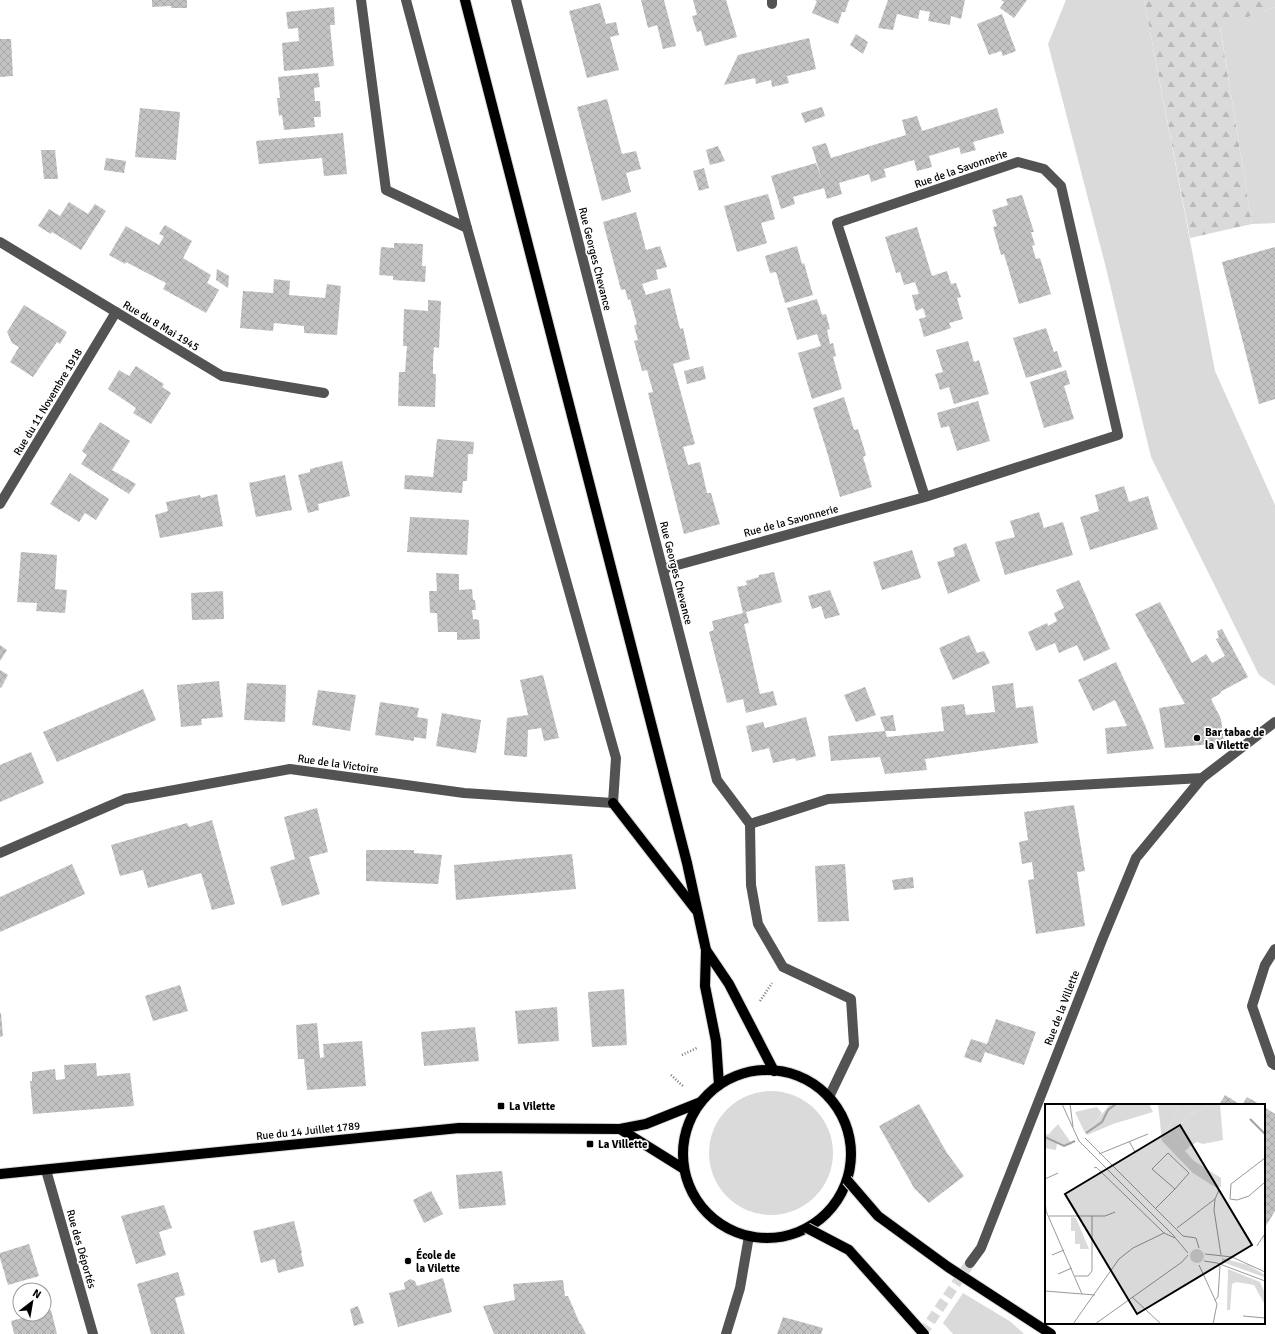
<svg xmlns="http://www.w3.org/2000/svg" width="1275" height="1334" viewBox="0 0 1275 1334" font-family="Signika,sans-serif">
<defs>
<pattern id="forest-firs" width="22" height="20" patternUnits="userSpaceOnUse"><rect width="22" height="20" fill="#dadada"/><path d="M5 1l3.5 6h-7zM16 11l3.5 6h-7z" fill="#b9b9b9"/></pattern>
<pattern id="building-cross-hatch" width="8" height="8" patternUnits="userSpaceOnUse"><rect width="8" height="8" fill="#c3c3c3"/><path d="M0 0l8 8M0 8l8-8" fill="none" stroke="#a6a6a6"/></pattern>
</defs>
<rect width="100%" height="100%" fill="#fff"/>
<g fill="#dadada">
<polygon points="1066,0 1144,0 1215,371 1275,505 1275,686 1259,675 1151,457 1106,268 1048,44"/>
<polygon points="1275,7 1275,223 1252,224 1220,26"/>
<circle cx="771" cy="1153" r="62"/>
<polygon points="963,1293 1011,1322 1024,1334 953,1334 943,1323"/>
</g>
<polygon fill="url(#forest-firs)" points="1144,0 1275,0 1275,7 1220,27 1252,224 1190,238"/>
<g fill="url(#building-cross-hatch)">
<polygon points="152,0 187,0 187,8 171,8 171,6 152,7"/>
<polygon points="641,0 664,0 676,46 663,49 657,25 648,28"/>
<polygon points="693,0 726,0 737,37 705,46 701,31 697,32 692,16 697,15"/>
<polygon points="815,0 849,0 845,12 842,12 838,24 812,13 817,1"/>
<polygon points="888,0 965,0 961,19 951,16 950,25 928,21 930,12 920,10 918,19 897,14 893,30 878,28"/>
<polygon points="1001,0 1027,0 1014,18 1000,8 1004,2"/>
<polygon points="600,3 606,24 616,22 619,35 610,37 619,70 587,78 569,11"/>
<polygon points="334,7 335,25 330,25 334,66 284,71 282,43 299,41 298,28 288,29 286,12"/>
<polygon points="1002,14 1016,51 1003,56 1001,51 989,55 977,24"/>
<polygon points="856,34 868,42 863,54 850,45"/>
<polygon points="809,38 816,69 787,76 789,83 772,87 771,80 756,84 755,78 724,85 738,55"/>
<polygon points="0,39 11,39 13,76 0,77"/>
<polygon points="318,73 320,87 314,88 315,101 320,101 321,117 314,117 315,127 284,130 282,115 279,116 277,98 280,98 278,77"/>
<polygon points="607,99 622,154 636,151 641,169 626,173 631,192 602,201 577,107"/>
<polygon points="822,107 825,116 805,123 801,113"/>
<polygon points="140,108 180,112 176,160 135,157"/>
<polygon points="997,108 1004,133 973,142 976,150 961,154 959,147 929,156 932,167 917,171 914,160 884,169 886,177 871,182 869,174 839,183 842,194 827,199 824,188 793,197 795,204 781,209 771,176 816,163 822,180 812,147 826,143 831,158 906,135 902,120 917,116 922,131"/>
<polygon points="343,133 347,174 324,176 322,158 259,164 256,141"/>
<polygon points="718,146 725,161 710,165 706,150"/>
<polygon points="41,150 55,150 58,179 44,179"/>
<polygon points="106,158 126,161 124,173 104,170"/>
<polygon points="704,168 709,188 699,191 693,171"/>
<polygon points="768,194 775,219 761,223 767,243 737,252 724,206"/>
<polygon points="1022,195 1034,232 1031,232 1035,245 1032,246 1036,259 1040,258 1051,294 1019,304 1004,254 1001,255 993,227 997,226 992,210 1008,205 1006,199"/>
<polygon points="69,202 88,214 95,204 106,211 81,250 52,232 51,234 38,226 49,209 60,216"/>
<polygon points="636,212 646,250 660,246 667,267 656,270 658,279 642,284 646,295 670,288 680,329 683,328 690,359 673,364 695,444 683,447 688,465 700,462 707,493 711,493 720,524 684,534 648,393 653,392 647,370 642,371 634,341 638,340 634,326 637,324 630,299 628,300 625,289 621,290 603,222"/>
<polygon points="165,225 192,241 183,258 211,275 207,283 219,290 206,313 163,289 166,283 126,262 125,264 109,255 126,226 159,245 164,236 159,234"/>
<polygon points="917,227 932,276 947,271 951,284 956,283 961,297 957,298 963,319 949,323 951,328 924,337 919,319 926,317 923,308 916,311 912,295 919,294 915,282 904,285 900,272 896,273 885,237"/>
<polygon points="394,243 423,244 422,266 426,266 425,282 393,280 393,276 379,275 381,247 394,248"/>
<polygon points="797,246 802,264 804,263 813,295 785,303 776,272 770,273 765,256"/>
<polygon points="1275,247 1275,399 1259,404 1222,262"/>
<polygon points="217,269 229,276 228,288 216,280"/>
<polygon points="274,279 290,281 289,295 325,298 327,284 341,286 337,335 304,333 304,326 274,323 273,331 240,328 243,291 273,293"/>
<polygon points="817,299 822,315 826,314 830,329 827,330 830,344 833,343 836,356 833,357 842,389 812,399 798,353 821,346 817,334 797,340 787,308"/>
<polygon points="428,300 441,301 439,348 434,347 433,361 433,374 436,374 435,407 398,406 399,372 405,372 407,346 403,346 404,309 428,311"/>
<polygon points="24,305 67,332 60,344 57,342 33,377 10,362 19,347 12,343 7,332"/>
<polygon points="1046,328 1054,352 1057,351 1062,367 1026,378 1013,338"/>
<polygon points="968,341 974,362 979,360 989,394 954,404 949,387 940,390 935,374 943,372 936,350"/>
<polygon points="136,366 164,384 162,387 171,393 151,424 133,413 136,408 108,389 119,370 129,376"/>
<polygon points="703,366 706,379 687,384 684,371"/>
<polygon points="1066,370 1070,384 1064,386 1074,419 1044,428 1030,382"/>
<polygon points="844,397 854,430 858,429 866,455 863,457 872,487 840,497 827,452 813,408"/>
<polygon points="978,401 990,441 957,451 949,426 941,428 937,413"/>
<polygon points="100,422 130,441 112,470 136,484 129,494 81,464 87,455 82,451"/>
<polygon points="437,439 474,442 473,454 468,454 467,481 463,481 462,493 404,489 405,475 433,477"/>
<polygon points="342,461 350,496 318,504 319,510 308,513 298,475 310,472 310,469"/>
<polygon points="70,473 109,499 96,520 85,513 79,522 50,504"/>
<polygon points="285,475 292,510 256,517 249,483"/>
<polygon points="1124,486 1129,502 1148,496 1158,529 1090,550 1080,517 1099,511 1095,495"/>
<polygon points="217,494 223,526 160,538 155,515 168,511 166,502 200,495 201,498"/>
<polygon points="1039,512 1044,528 1063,522 1073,555 1005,575 995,542 1015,537 1010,521"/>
<polygon points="410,517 469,520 467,555 407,552"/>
<polygon points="966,543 980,581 948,594 937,562 955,556 953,548"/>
<polygon points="912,550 921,578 882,590 873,562"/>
<polygon points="21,552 57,555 55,589 67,590 65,613 36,611 37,603 17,602"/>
<polygon points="774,572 782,602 746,612 749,623 744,624 760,694 773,691 777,705 746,713 743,699 727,703 709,632 714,630 712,621 743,613 737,587 747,585 746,581 759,577 759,575"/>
<polygon points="436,573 459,574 459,590 472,589 473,600 475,600 476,610 472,610 473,619 479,620 480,639 457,640 457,632 438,632 437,613 430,613 429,591 437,591"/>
<polygon points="1079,580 1110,649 1084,661 1077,645 1059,653 1055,643 1036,651 1028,632 1047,623 1048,626 1057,621 1054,613 1064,608 1056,590"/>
<polygon points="830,590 840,615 825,619 821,606 812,609 808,596"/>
<polygon points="223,591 224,619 192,620 191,593"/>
<polygon points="1160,602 1192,663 1206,654 1212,663 1225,656 1216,639 1219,638 1217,631 1222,629 1248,677 1220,692 1221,693 1211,699 1221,719 1224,743 1165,748 1159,708 1185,704 1135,614"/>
<polygon points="969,635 977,653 984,651 990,663 953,680 939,648"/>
<polygon points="0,645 7,650 0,661"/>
<polygon points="1116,662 1145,725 1154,749 1107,754 1105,728 1127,726 1115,700 1093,711 1078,680"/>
<polygon points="0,670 8,675 1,688 0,687"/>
<polygon points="543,675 559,738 544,741 541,728 528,730 527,757 504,755 507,718 528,715 520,680"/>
<polygon points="219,681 223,717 201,719 202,725 181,727 177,685"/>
<polygon points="247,683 286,685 285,722 244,720"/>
<polygon points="1013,683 1016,708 1033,706 1038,743 925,759 927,770 885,774 880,757 831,761 828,736 885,731 880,717 893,715 896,731 885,731 887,737 944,731 941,707 964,704 966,715 995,712 992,686"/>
<polygon points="865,687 876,715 856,722 844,695"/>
<polygon points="143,689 156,720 57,762 43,732"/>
<polygon points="318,690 356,695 350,731 312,725"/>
<polygon points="380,702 419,708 417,717 428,719 426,739 414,737 414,741 375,735"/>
<polygon points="442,713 481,720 476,753 436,746"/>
<polygon points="806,717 816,756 796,761 795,758 773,763 769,748 752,752 746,726 763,722 765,728"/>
<polygon points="31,752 44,783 0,802 0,765"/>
<polygon points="1074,805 1085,871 1077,872 1085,926 1036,934 1028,880 1034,879 1032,862 1022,864 1019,842 1028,840 1024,812"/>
<polygon points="317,808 328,852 309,857 320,894 282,906 270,867 295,859 284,817"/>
<polygon points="212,820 235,904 212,910 201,873 148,888 143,870 120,876 111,845 187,823 189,827"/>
<polygon points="366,850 414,850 414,853 442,855 438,884 366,881"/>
<polygon points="572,854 576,889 456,900 454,865"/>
<polygon points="72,864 85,894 0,932 0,897"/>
<polygon points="845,864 849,921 818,922 815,866"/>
<polygon points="913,877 914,888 894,890 892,880"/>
<polygon points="180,985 188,1011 153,1021 145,996"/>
<polygon points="624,989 627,1045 592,1047 588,992"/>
<polygon points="557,1007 559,1041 518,1044 515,1011"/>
<polygon points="0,1013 1,1013 3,1036 0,1037"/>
<polygon points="996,1019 1036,1032 1024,1065 985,1052 981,1063 964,1057 971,1039 987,1044"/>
<polygon points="317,1023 320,1058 324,1057 323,1044 362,1041 366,1086 307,1090 304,1059 298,1059 296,1025"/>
<polygon points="475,1027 479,1061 424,1066 421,1032"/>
<polygon points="96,1063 97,1076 130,1073 134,1106 33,1114 30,1081 32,1081 32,1072 55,1069 56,1080 65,1079 64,1065"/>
<polygon points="1225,1095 1241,1105 1219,1105"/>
<polygon points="1247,1097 1261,1105 1242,1105"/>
<polygon points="919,1104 947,1153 964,1176 929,1203 914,1188 879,1126"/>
<polygon points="1264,1107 1275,1114 1275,1211 1264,1229"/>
<polygon points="502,1171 506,1205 459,1209 456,1175"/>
<polygon points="431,1191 443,1214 424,1223 413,1200"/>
<polygon points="164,1205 172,1228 159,1232 166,1255 136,1264 121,1216"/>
<polygon points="294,1221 302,1253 301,1253 304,1266 278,1273 275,1259 261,1263 253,1231"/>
<polygon points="29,1244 39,1276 8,1285 0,1258 0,1253"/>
<polygon points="178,1272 185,1295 175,1298 185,1334 151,1334 137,1284"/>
<polygon points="443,1278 452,1312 398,1327 389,1293 405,1289 404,1283 410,1279 415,1281 417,1286"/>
<polygon points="563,1280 565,1296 568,1296 580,1324 581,1324 586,1334 494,1334 483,1306 515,1300 513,1284"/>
<polygon points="358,1306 364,1323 354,1326 350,1309"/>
<polygon points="51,1310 57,1334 14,1334 11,1321 37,1314 44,1314 44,1312"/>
<polygon points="783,1317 823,1328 821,1334 777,1334"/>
</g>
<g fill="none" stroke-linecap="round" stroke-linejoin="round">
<polyline stroke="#d9d9d9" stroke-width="10" stroke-dasharray="10 5" stroke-linecap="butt" points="922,1334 970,1263"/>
<g stroke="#dbdbdb" stroke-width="12">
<g id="major">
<polyline points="465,0 687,863 706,950 705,986 716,1041 719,1085"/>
<polyline points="613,803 696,910"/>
<polyline points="706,950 729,984 774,1071"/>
<circle cx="767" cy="1154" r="84"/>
<polyline points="620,1129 684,1169"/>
<polyline points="0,1174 459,1128 620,1129 646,1124 701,1102"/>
</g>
</g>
<g stroke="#757575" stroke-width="2.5" stroke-dasharray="1 2" stroke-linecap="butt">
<polyline points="760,1001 772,983"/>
<polyline points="682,1055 697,1048"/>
<polyline points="671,1075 684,1087"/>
</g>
<g stroke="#535353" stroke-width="10">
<polyline points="361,0 386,190 467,228"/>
<polyline points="516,0 717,780 750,824 751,885 758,924 783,967 851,999 854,1045 829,1097"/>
<polyline points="772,4 772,0"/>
<polyline points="0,242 222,376 324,393"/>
<polyline points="0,504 116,312"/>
<polyline points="663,569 925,497 837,223 1018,162 1044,169 1061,186 1118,435 925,497"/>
<polyline points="750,824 828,799 1202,778 1275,722"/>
<polyline points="0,853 125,799 290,769 464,793 613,803 616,758 467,228 406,0"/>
<polyline points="1275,949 1265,965 1252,1006 1272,1063 1275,1065"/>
<polyline points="46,1170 93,1334"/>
<polyline points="970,1263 981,1248 1102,940 1136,858 1202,778"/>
<polyline points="726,1334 740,1288 749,1236"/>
</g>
<use href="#major" stroke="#000" stroke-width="10"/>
<g stroke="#dbdbdb" stroke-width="12" stroke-linecap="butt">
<g id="major-bridge">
<polyline points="847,1180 878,1216 948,1267 1051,1334"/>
<polyline points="807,1228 849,1250 924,1334"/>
</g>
</g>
<use href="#major-bridge" stroke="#000" stroke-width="10"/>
</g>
<g fill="#000" stroke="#fff" stroke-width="1.5">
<circle cx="1197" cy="738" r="4"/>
<rect x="497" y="1102" width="8" height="8" rx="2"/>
<rect x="586" y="1140" width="8" height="8" rx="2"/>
<circle cx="408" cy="1261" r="4"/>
</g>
<g text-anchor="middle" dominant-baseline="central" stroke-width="3.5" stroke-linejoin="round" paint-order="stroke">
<g font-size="11" fill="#000" stroke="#fff">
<text transform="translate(961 169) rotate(-19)">Rue de la Savonnerie</text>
<text transform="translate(595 259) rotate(76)">Rue Georges Chevance</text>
<text transform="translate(161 326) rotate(31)">Rue du 8 Mai 1945</text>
<text transform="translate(48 402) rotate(-59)">Rue du 11 Novembre 1918</text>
<text transform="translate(791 521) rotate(-15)">Rue de la Savonnerie</text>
<text transform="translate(676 573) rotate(76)">Rue Georges Chevance</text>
<text transform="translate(338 764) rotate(8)">Rue de la Victoire</text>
<text transform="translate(1062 1008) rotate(-69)">Rue de la Villette</text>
<text transform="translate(308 1131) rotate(-6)">Rue du 14 Juillet 1789</text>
<text transform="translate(81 1249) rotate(74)">Rue des Déportés</text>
</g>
<g font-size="11" font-weight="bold" fill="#000" stroke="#fff" text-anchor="start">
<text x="1205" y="732">Bar tabac de<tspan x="1205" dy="13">la Vilette</tspan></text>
<text x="509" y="1106">La Vilette</text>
<text x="598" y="1144">La Villette</text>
<text x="416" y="1255">École de<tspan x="416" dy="13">la Vilette</tspan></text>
</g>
</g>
<g transform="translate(1045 1104)">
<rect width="220" height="220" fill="#fff"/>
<path d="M113,0h21v4l-12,23 27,30 27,17v9h-6l-22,-14 -31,-32zM165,0h10l3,36 -20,4 -6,-2 -7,4 -14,-16 12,-14zM52,3l5,6 -8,11 -10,7 -9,-19zM145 152a7 7 0 1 1 14 0a7 7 0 1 1-14 0ZM177,154l26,7 17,10 -1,2 -42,-15zM183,165l32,13 5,11v12l-11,-20 -18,-3 -4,2 -2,26h-3z" fill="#dadada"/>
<path d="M65,0h42l-2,2 3,6 -40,12 -26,11 -3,-4 10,-7zM134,0h31l-22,12 -12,14 14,16 -5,5 -18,-20 12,-23zM13,20l14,20 -8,3 -7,-4 -1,7 -11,-2v-15l3,2z" fill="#dadada"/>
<path d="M26,113l5,1 13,31h-9v-5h-5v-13h-4z" fill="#dadada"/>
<path fill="none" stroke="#a1a1a1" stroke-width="2" d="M205,15l15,15M41,29l16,-11 6,-12 8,-6M0,33l19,9 11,-5"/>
<path fill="none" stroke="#999" stroke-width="1" d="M17,0l17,37 94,94 15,18M25,0l3,23M40,34l98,98 13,2 3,10M84,37l6,11M54,50l49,-20M220,54l-34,26 -1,15 7,1 12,-4 16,-14M0,75l13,-6M0,95l1,12 36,83M170,95l-1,11 7,45M110,105l20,-20 -23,-20 16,-16 21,20 -14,16M4,112h56l10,-4M132,124l38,-29 4,-9M119,129l11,5M219,131l1,17M212,142l7,-11M160,150l27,3 33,15M7,151l12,-5M159,157l13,2 48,18M154,161l18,39 -4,20M13,170l14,-6M30,172h13l4,-5v-55M0,187l50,4M87,193l29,27M170,196l3,-3 2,-31M198,212l22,2M28,220l46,-65 14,-11 31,-15 -68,-66 -2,1M50,220l87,-62 6,-7"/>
<path fill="#000" fill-opacity="0.15" stroke="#000" stroke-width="2" d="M135,21l72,120 -115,69 -72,-120z"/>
<rect width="220" height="220" fill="none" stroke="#000" stroke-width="2"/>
</g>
<g transform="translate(32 1302) rotate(31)"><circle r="19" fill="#ffffff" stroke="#999999"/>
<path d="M0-3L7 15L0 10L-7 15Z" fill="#000000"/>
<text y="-6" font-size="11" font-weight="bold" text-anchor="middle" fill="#000000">N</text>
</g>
</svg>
